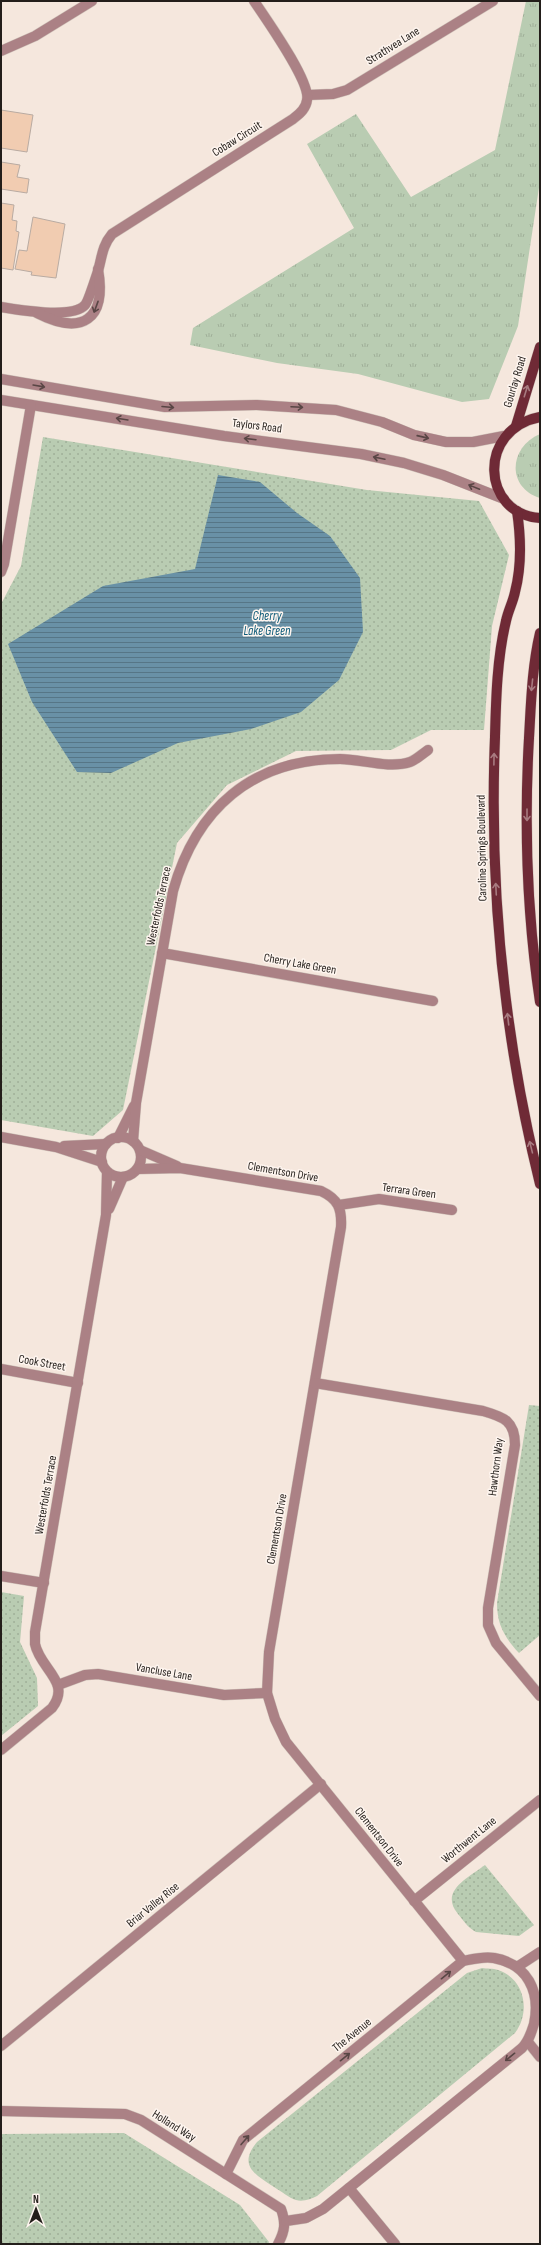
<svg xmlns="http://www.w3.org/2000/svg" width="541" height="2245" viewBox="0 0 541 2245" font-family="'Sofia Sans Condensed',sans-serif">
<defs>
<pattern id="grass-tufts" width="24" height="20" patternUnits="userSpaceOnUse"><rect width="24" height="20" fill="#b9ccb2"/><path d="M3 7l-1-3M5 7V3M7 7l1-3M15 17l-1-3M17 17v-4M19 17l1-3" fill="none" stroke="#9faf98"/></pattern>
<pattern id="park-dots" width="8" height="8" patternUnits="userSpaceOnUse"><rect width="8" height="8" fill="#b9ccb2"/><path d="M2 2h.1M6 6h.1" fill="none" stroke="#9faf98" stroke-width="1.8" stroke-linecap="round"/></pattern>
<pattern id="water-rules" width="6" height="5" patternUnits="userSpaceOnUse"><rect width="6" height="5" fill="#6991a6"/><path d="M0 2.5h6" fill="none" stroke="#567686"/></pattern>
</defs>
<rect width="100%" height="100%" fill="#f5e7dd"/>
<g fill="url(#grass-tufts)">
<polygon points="526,1 540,1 540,181 518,326 489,399 462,402 358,374 277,363 190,345 193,328 354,228 307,144 356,114 411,197 495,150"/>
<path d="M540,434v64c-34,-11 -31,-51 0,-64z"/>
</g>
<g fill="url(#park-dots)">
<polygon points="43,437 367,490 479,501 509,555 492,626 484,730 431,730 391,750 296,751 227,785 177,843 123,1110 93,1136 1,1120 1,604 21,566"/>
<path d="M529,1405l11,1v229l-21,18c-15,-16 -22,-29 -22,-50z"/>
<polygon points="1,1592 24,1596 20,1642 37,1678 38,1706 1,1736"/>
<path d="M485,1865l49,60 -15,11 -43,-4c-8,-4 -13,-12 -18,-18 -19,-23 10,-36 27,-49z"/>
<path d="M482,1968c5,1 11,0 16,2 27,9 33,42 17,63l-198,163c-6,3 -14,6 -21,4 -7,-2 -15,-9 -22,-13 -20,-13 -36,-22 -17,-45l210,-169z"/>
<polygon points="124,2133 240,2205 269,2242 268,2244 1,2244 1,2134"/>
</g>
<polygon fill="url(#water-rules)" points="218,475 260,482 297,513 330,536 360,578 363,632 339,680 301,712 251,729 178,743 111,773 77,772 32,702 8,644 103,586 195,569"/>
<g fill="#f1ccb1" stroke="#b9aba2">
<polygon points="1,110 33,115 27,152 1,148"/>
<polygon points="1,162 20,165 17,177 29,179 27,193 1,189"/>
<polygon points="1,203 14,205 12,220 17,221 16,231 19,232 13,270 1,268"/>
<polygon points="33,217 65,224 56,278 31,275 32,272 15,269 19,250 27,251"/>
</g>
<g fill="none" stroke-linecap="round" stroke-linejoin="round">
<g stroke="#cfc3ba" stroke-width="11">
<g id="minor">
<polyline points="1,51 35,36 92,1"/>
<polyline points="308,95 333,94 347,90 493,1"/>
<path d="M1,307c17,3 72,12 84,-2 3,-3 11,-28 13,-34 4,-14 4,-25 14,-37l181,-115c6,-5 13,-10 14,-19 4,-18 -41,-81 -53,-99"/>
<path d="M37,313c45,23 70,7 61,-44"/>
<polyline points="1,379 165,407 257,405 336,410 382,422 414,435 446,442 473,442 504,436"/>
<polyline points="1,400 224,436 361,454 404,463 443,475 504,499"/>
<polyline points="1,572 4,564 31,405"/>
<polyline points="162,953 433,1001"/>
<circle cx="121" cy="1157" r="20"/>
<polyline points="1,1137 56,1147 102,1162"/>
<polyline points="118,1138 134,1106"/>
<path d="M133,1141l3,-38 37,-212c23,-82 79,-132 167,-132 21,0 49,10 70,3 6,-2 12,-8 18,-12"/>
<polyline points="64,1146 106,1144"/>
<polyline points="140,1150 177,1166"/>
<path d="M138,1169l42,-1 141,23c17,8 21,17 20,36l-72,425 -2,41 8,26 11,23 177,219"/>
<polyline points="339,1205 379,1199 452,1210"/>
<polyline points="109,1209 123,1177"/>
<polyline points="1,1369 78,1383"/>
<path d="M315,1383l168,28c21,6 32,10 32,34l-27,163v17l8,18 44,53"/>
<polyline points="1,1576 44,1583"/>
<polyline points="58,1685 85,1675 98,1674 224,1695 267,1693"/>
<path d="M1,1750l51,-42c20,-26 -12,-39 -17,-64 0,-4 0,-8 0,-12l71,-417 1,-43"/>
<polyline points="414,1901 540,1800"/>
<polyline points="517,1967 540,1952"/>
<polyline points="528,2042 540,2057"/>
<polyline points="1,2046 321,1784"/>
<path d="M1,2111l124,3 16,6 140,89c5,14 4,22 -3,35"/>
<path d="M226,2174l17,-34 220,-179c10,-2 21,-5 31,-3 33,6 47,33 40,66 -3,9 -5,17 -12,24l-199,161 -17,9 -20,3"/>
<polyline points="349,2188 395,2244"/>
</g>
</g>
<g stroke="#cfc3ba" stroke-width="11">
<g id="major">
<path d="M540,417c-63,12 -59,97 0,101"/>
<polyline points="516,426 540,347"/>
<path d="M517,511c4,27 5,54 -2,81 -2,10 -7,19 -9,29 -9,37 -10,78 -11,116 -6,151 9,301 45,447"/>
<path d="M540,633c-8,34 -9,70 -11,105 -5,88 -2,177 11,264"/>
</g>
</g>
<use href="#minor" stroke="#ab8185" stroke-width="10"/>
<use href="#major" stroke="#6f2a36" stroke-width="10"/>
</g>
<defs><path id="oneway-shaft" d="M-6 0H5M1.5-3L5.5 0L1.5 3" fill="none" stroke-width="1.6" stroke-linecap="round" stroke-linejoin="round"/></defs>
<g stroke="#594645">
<use href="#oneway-shaft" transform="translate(96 307) rotate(110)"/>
<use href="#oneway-shaft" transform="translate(39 386) rotate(10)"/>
<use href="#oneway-shaft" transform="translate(168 407) rotate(5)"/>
<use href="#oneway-shaft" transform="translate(297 407) rotate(3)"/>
<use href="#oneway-shaft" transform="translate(122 419) rotate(-171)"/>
<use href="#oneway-shaft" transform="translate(423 437) rotate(13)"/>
<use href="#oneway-shaft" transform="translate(250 439) rotate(-173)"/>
<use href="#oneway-shaft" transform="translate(379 458) rotate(-168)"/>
<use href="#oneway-shaft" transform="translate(474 487) rotate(-158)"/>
<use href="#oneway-shaft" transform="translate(446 1975) rotate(-39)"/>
<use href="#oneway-shaft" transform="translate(345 2057) rotate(-39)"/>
<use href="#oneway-shaft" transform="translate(510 2057) rotate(141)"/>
<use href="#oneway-shaft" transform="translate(245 2140) rotate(-49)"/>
</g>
<g stroke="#a87b80">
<use href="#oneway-shaft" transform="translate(526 391) rotate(-73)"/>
<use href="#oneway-shaft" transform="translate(532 685) rotate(96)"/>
<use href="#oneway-shaft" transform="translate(494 759) rotate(-89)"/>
<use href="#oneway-shaft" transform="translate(527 815) rotate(90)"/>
<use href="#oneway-shaft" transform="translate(496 889) rotate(-93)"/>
<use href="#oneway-shaft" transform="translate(508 1019) rotate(-97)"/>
<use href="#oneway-shaft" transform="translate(531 1147) rotate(-104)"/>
</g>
<g text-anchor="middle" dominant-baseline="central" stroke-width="3" stroke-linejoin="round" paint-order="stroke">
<g font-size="12" fill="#231e1a" stroke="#fef5ef">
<text transform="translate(393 46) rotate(-32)">Strathvea Lane</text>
<text transform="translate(237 139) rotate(-32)">Cobaw Circuit</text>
<text transform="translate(515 382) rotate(-73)">Gourlay Road</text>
<text transform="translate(257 426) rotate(7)">Taylors Road</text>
<text transform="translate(482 848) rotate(-91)">Caroline Springs Boulevard</text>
<text transform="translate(159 906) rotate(-78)">Westerfolds Terrace</text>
<text transform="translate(300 964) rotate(10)">Cherry Lake Green</text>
<text transform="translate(283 1172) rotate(10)">Clementson Drive</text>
<text transform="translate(409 1191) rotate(8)">Terrara Green</text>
<text transform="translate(42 1363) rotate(10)">Cook Street</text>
<text transform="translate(496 1467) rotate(-83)">Hawthorn Way</text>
<text transform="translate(46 1495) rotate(-80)">Westerfolds Terrace</text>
<text transform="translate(277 1529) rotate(-80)">Clementson Drive</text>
<text transform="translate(164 1672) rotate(10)">Vancluse Lane</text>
<text transform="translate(379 1837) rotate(52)">Clementson Drive</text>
<text transform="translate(469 1840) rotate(-39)">Worthwent Lane</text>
<text transform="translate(153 1905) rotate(-39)">Briar Valley Rise</text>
<text transform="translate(352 2035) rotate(-39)">The Avenue</text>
<text transform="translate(174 2126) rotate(32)">Holland Way</text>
</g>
<g font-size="13" font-style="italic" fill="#0d5b79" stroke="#fef5ef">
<text x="267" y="616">Cherry<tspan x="267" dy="15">Lake Green</tspan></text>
</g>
</g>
<rect width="541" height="2245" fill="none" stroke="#231e1a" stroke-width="4"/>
<g transform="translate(36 2209)" stroke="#fef5ef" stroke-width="3" paint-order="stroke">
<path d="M0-3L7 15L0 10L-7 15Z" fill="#231e1a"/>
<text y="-6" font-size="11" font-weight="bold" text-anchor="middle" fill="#231e1a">N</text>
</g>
</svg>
